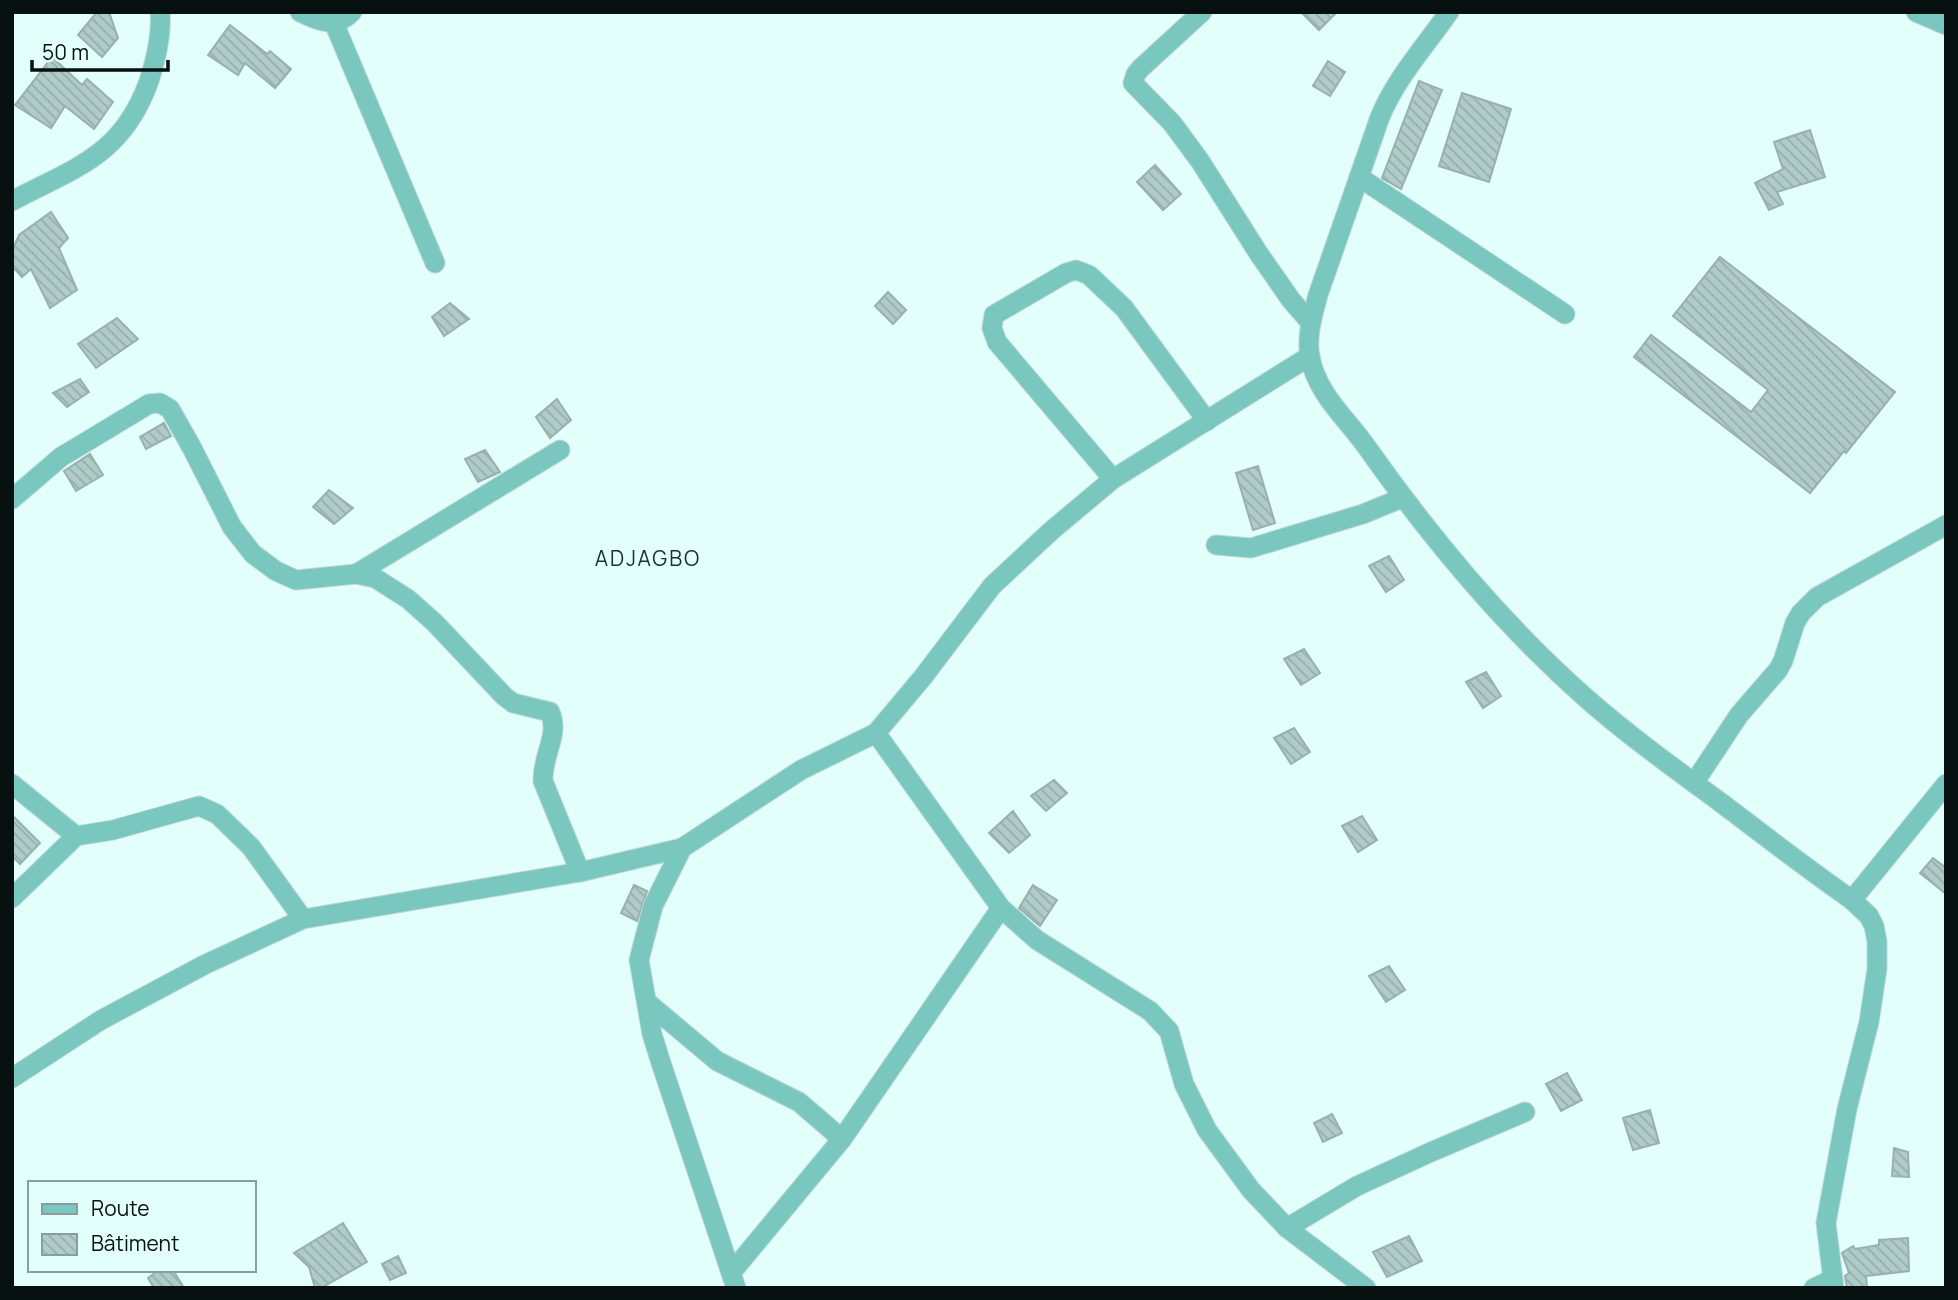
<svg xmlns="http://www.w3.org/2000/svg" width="1958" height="1300" viewBox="0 0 1958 1300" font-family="Manrope,sans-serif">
<defs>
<pattern id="building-back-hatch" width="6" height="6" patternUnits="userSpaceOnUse" patternTransform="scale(1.75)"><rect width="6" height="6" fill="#b0ccc8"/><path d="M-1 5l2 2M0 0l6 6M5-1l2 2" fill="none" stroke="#96aeab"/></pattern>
</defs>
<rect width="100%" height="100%" fill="#e2fffb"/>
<g fill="url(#building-back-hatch)" stroke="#96b1ae" stroke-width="2">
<polygon points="97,12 109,12 118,38 102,57 78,35"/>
<polygon points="1301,12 1337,12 1319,30"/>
<polygon points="230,25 267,54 270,51 291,69 275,88 245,63 238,75 208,55"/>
<polygon points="52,57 82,85 87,79 113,102 94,129 65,106 51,128 15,105"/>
<polygon points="1328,61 1345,72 1330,96 1313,86"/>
<polygon points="1419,81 1442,90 1401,189 1382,178"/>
<polygon points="1462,93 1511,109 1489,182 1439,166"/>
<polygon points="1810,130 1825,177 1777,192 1783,204 1769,210 1755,183 1783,169 1774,142"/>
<polygon points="1155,165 1181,194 1163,210 1137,182"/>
<polygon points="51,212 68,238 59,248 77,290 50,308 31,269 22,277 12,266 12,251 19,235"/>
<polygon points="1720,257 1895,392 1846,453 1844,451 1810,493 1634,357 1651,335 1751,412 1768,390 1673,316"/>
<polygon points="888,292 906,310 893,324 875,306"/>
<polygon points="450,303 469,319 444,336 432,317"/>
<polygon points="117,318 138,339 96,368 78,344"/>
<polygon points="80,379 89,392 67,407 53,393"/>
<polygon points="557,399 571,420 550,438 536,417"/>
<polygon points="164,423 171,436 146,449 140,437"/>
<polygon points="485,450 500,472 478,482 465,459"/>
<polygon points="90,454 103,475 76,491 64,471"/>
<polygon points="1258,466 1275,523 1253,530 1236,473"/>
<polygon points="329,490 353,508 334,524 313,507"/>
<polygon points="1389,556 1404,580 1386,592 1369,566"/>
<polygon points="1304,649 1320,673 1301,685 1284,659"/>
<polygon points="1486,672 1501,696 1483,708 1466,682"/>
<polygon points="1294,728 1310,752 1291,764 1274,738"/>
<polygon points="1054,780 1067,793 1046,811 1031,796"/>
<polygon points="1013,811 1030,835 1009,853 989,833"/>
<polygon points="12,815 40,843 20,864 12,856"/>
<polygon points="1362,816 1377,840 1358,852 1342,826"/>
<polygon points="1933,858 1946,868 1946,894 1920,873"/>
<polygon points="634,885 647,891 637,921 621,913"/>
<polygon points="1033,885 1057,900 1040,926 1019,908"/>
<polygon points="1389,966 1405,990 1386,1002 1369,976"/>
<polygon points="1567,1073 1582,1100 1561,1111 1546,1084"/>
<polygon points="1650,1110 1659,1143 1633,1150 1623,1118"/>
<polygon points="1332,1114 1342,1133 1323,1142 1314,1123"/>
<polygon points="1894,1148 1908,1152 1909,1177 1892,1176"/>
<polygon points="343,1223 367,1262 321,1288 315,1288 309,1267 294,1253"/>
<polygon points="1409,1236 1422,1261 1387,1277 1373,1252"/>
<polygon points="1908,1238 1909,1271 1866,1276 1867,1288 1847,1288 1845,1276 1849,1273 1842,1253 1853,1246 1855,1249 1879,1245 1879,1240"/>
<polygon points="398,1256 406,1273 390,1280 382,1264"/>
<polygon points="159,1270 173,1270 184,1288 154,1288 148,1278"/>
</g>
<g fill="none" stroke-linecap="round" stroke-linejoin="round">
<g stroke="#bfd9d5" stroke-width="21">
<g id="street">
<path d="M300,12c18,9 36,17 52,0"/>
<polyline points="1202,12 1141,68 1136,74 1133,83 1172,123 1200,161 1259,254 1291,300 1311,323"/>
<path d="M1449,12c-25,36 -53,66 -69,105l-62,178c-5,19 -12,41 -8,62 7,37 36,61 56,89 64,91 136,178 220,252 43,38 88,70 134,104 44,33 87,67 132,98l17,16 5,10 3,15v28l-8,53 -22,87 -21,114 8,65"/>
<polyline points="1916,12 1946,25"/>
<polyline points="334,23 435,263"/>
<polyline points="1359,177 1565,314"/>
<path d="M12,201c64,-34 110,-45 137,-120 7,-22 13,-46 11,-69"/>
<polyline points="1113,479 997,342 992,328 994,315 1066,273 1076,270 1089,275 1124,308 1207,421"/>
<path d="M12,499l49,-42 88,-53 11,-1 10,6 22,39 40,79 21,27 23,17 20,9 60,-6 19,4 33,21 27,24 69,73 9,7 37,9c10,23 -8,43 -7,69l37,91"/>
<polyline points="1216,545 1251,548 1363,514 1402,498"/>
<polyline points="356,574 560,450"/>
<polyline points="876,733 1001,908 1037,940 1150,1011 1169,1031 1184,1084 1207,1130 1251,1190 1287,1228 1366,1288"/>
<polyline points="1694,783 1739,715 1778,670 1783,661 1795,623 1801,613 1817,597 1946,525"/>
<polyline points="12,784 76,836"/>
<polyline points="12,898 76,836 113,830 199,806 217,814 251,847 303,919"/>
<polyline points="1852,900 1946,784"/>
<polyline points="648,1003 717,1061 799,1102 842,1139"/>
<polyline points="12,1078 101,1020 204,965 303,919 580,872 682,848"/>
<polyline points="1287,1228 1357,1186 1431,1152 1525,1112"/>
<polyline points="731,1273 842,1139 1001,908"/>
<polyline points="736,1288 661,1063 652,1034 639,960 653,906 682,848 801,770 876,733 923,677 992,586 1051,531 1113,479 1310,356"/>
<polyline points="1814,1288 1833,1279"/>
</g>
</g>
<use href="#street" stroke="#7ac7bf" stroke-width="19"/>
</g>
<g text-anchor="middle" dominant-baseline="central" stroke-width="7" stroke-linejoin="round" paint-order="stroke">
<g font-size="21" letter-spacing="2" fill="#19312f" stroke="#e2fffb">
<text x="648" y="558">ADJAGBO</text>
</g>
</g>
<rect width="1958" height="1300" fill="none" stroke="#06100f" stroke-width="28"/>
<rect x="28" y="1181" width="228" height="91" fill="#e2fffb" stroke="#8a9f9d" stroke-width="2"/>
<rect x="42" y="1204" width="35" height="10" fill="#7ac7bf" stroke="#8a9f9d" stroke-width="2"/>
<text x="91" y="1216" font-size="21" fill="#06100f">Route</text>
<rect x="42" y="1234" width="35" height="21" fill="url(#building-back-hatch)" stroke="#8a9f9d" stroke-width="2"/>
<text x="91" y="1251" font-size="21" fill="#06100f">Bâtiment</text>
<path d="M32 60v10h136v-10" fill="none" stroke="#06100f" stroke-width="3.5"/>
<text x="42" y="60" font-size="21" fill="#06100f" stroke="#e2fffb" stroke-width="5" paint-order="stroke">50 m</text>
</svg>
